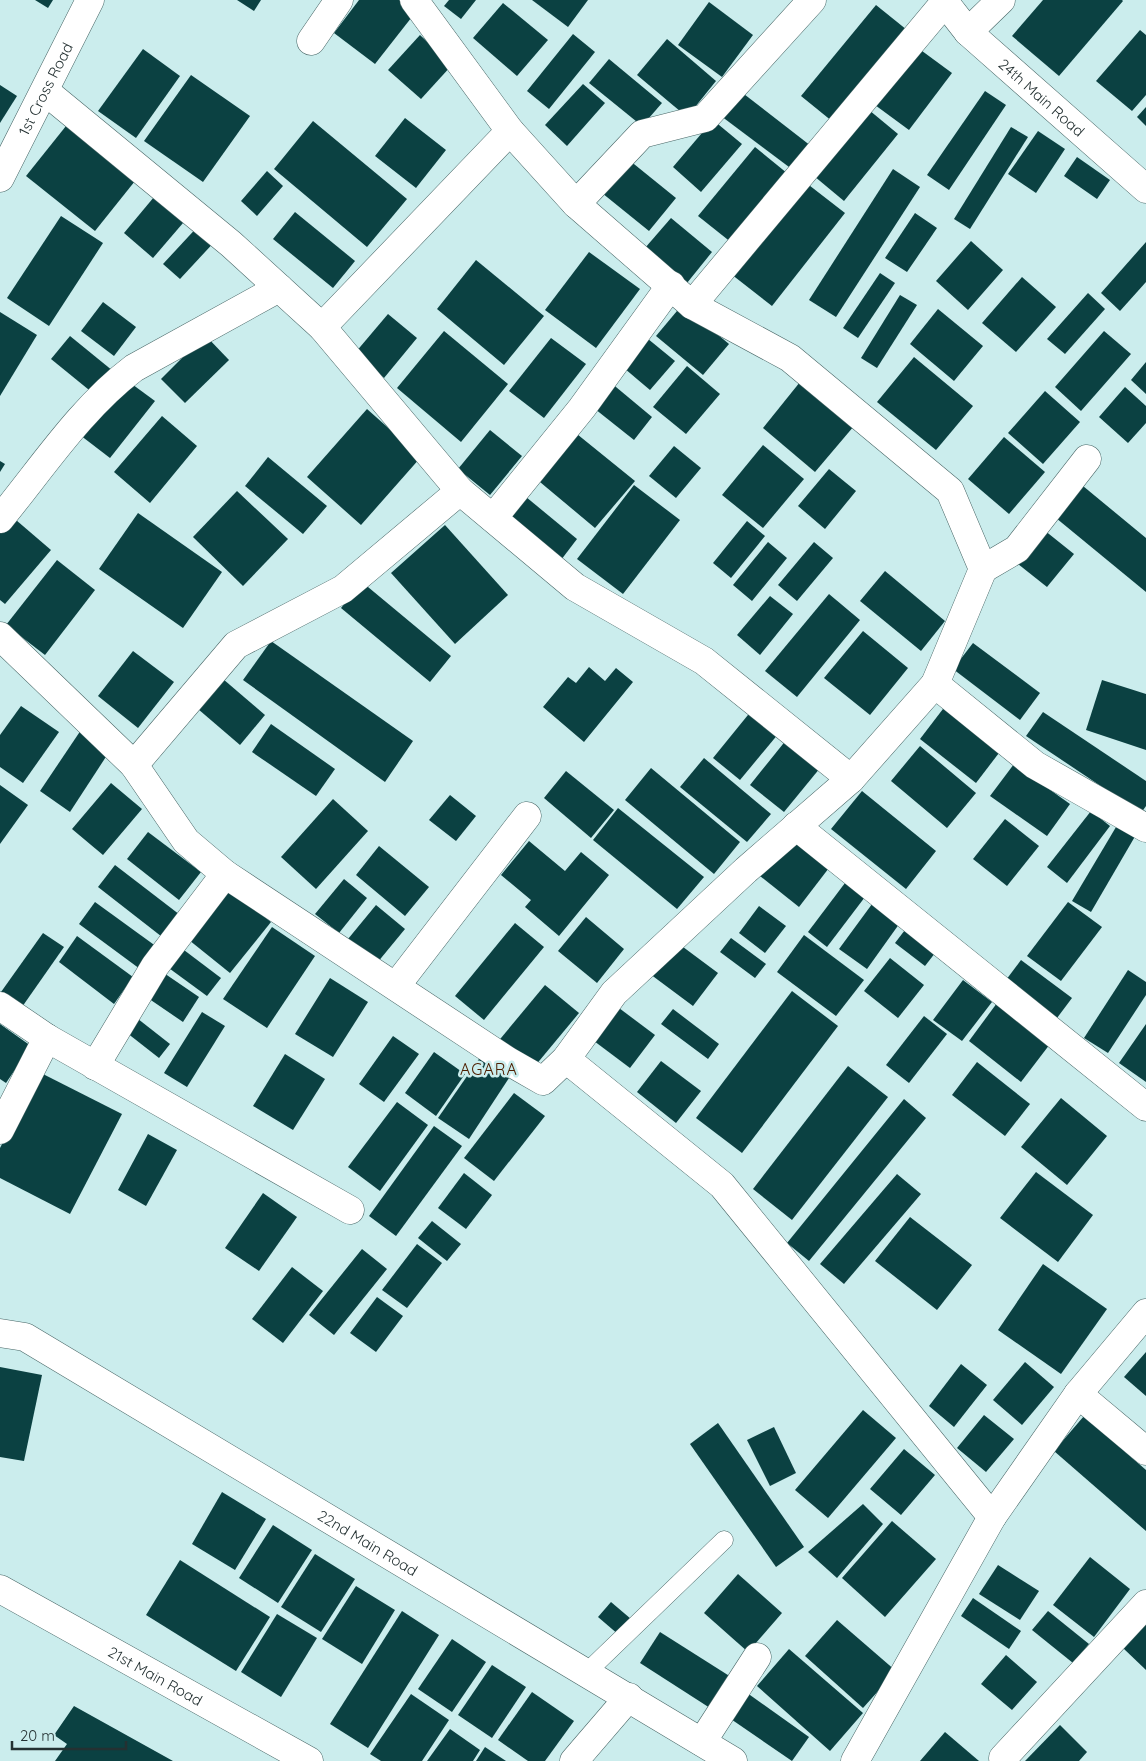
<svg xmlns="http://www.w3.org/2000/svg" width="1146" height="1761" viewBox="0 0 1146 1761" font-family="Quicksand,sans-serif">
<rect width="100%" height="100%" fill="#cbeded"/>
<g fill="#0b4142">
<polygon points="35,0 53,0 48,8"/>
<polygon points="237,0 261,0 254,11"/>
<polygon points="359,0 399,0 415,13 375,64 334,33"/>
<polygon points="449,0 476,0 461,19 444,6"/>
<polygon points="532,0 588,0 568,27"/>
<polygon points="1043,0 1122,0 1123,1 1059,76 1012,36"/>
<polygon points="709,2 753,35 722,77 678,45"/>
<polygon points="503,3 548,40 517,76 473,38"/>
<polygon points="876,5 912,34 838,126 801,96"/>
<polygon points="1140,30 1146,35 1146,95 1132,111 1096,81"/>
<polygon points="573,34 595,52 549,109 527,91"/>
<polygon points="420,35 452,65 421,99 388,70"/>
<polygon points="667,39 716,81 687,117 637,75"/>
<polygon points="918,48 952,73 909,130 875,105"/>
<polygon points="143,49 180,76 136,138 98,111"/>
<polygon points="609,59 662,103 642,126 589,83"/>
<polygon points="191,75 250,116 203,182 144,141"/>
<polygon points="583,84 605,103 567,146 545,125"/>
<polygon points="0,85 17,96 0,123"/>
<polygon points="740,91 811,146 793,170 721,116"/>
<polygon points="985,91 1006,105 949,190 927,175"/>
<polygon points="1146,107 1146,126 1137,117"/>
<polygon points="869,110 898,134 844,201 814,176"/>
<polygon points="405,118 446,150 416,188 375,156"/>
<polygon points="713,120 742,144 701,192 673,167"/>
<polygon points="313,121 407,199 367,247 274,169"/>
<polygon points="66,126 135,181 95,231 26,176"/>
<polygon points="1011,127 1028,137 970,229 954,219"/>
<polygon points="1038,131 1065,149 1036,193 1008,174"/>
<polygon points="755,147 793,178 737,247 698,216"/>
<polygon points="1077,157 1110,180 1097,199 1064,176"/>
<polygon points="629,160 676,198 649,231 602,193"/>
<polygon points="893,169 920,187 836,317 809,300"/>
<polygon points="267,171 283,186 257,216 241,201"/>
<polygon points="805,182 845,213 772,306 731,274"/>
<polygon points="159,191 189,216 153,258 124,233"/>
<polygon points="295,212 355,261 333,288 273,239"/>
<polygon points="915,213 937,228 907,272 885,258"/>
<polygon points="61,216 103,243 49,326 7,298"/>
<polygon points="671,218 712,252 687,283 645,248"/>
<polygon points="201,223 218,238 180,279 163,264"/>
<polygon points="971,241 1003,270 968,310 936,281"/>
<polygon points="1146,242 1146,282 1120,311 1101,293"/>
<polygon points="589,252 640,289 596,348 545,310"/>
<polygon points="476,260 544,316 504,365 437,309"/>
<polygon points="880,273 895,283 858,338 843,328"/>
<polygon points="1022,277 1056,307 1016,352 982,323"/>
<polygon points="1088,293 1105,309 1065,354 1047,339"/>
<polygon points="900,295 917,305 877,368 861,358"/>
<polygon points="103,302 136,327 114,356 81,331"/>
<polygon points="682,305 729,344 703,375 656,336"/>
<polygon points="938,309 983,346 954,381 910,344"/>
<polygon points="0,312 37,335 0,396"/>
<polygon points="388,314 417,338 384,378 355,353"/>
<polygon points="444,331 508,384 461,442 397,388"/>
<polygon points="1104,331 1131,354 1081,411 1055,387"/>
<polygon points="642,334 675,361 650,390 618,363"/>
<polygon points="205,335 229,360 185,403 161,379"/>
<polygon points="70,336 113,371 94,394 51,359"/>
<polygon points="551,338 586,364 544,418 509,391"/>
<polygon points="914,357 973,406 936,450 877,402"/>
<polygon points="1146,362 1146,394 1131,380"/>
<polygon points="687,366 720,394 686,434 653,407"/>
<polygon points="125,379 155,401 110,458 80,435"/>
<polygon points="610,382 652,417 634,440 590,405"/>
<polygon points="800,382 854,426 815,472 763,428"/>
<polygon points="1125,387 1146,406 1146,423 1128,443 1099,417"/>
<polygon points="1045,391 1080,422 1043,464 1008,433"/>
<polygon points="367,409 421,457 361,525 307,477"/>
<polygon points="162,416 197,446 150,503 114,472"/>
<polygon points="490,430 522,456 490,495 458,469"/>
<polygon points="572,430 635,481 595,528 534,477"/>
<polygon points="1004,437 1045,472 1009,514 968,479"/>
<polygon points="763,445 804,479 763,528 722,495"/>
<polygon points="674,446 701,468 676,498 649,476"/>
<polygon points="268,457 327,506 303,534 245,486"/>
<polygon points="0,461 5,464 0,472"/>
<polygon points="829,469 856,491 825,529 798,506"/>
<polygon points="634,485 680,520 623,594 577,559"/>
<polygon points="1083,486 1146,538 1146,592 1056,518"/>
<polygon points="237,491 288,539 243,586 193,537"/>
<polygon points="520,492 577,539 561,560 503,512"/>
<polygon points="138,513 222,572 183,628 99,569"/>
<polygon points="9,514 51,550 5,604 0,600 0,524"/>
<polygon points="747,521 765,536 731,578 713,563"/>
<polygon points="445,525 508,595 455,644 391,573"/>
<polygon points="1044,530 1074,554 1047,587 1018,564"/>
<polygon points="768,542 787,558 752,601 733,585"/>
<polygon points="814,542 833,558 797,601 778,585"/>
<polygon points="57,560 95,590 45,655 6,625"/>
<polygon points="885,571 945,621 921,651 860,601"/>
<polygon points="362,582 451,656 430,682 341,608"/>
<polygon points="829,594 860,620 797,697 765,671"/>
<polygon points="770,596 793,614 760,655 737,635"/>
<polygon points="863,631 908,668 870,715 824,678"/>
<polygon points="271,641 413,741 385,782 243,680"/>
<polygon points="973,643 1040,693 1020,720 953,669"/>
<polygon points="133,651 174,682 138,728 98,696"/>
<polygon points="589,667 605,681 616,668 633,682 584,742 543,707 568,677 576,683"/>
<polygon points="216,673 265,715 240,745 191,703"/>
<polygon points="1102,680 1146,694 1146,750 1086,730"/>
<polygon points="946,705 1002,749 976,783 920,739"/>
<polygon points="21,706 59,732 23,783 0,767 0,735"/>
<polygon points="752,710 779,733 740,780 713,758"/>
<polygon points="1043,712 1146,781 1146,806 1141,813 1026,736"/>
<polygon points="271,724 335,769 316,796 252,752"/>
<polygon points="83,727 113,746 70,812 40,791"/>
<polygon points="791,734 825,762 784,812 750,785"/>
<polygon points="920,746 976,793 947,828 891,781"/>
<polygon points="704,758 771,814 747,842 680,787"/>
<polygon points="1014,764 1070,804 1047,836 990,796"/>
<polygon points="651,768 740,842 714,874 625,800"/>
<polygon points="566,771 614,810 591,838 544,798"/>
<polygon points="111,783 142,809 103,855 72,829"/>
<polygon points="0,785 28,805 0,844"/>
<polygon points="862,791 936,851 906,889 831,829"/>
<polygon points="450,795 476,816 456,841 429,820"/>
<polygon points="333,799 368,831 316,889 281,857"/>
<polygon points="618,808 704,877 677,909 593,840"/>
<polygon points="1091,811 1110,826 1067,883 1047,867"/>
<polygon points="1005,819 1039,846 1007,886 973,859"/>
<polygon points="1119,822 1137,833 1091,912 1072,901"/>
<polygon points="148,832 201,872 179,900 127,859"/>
<polygon points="792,834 832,864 799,907 760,876"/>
<polygon points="529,841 565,871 581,852 609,875 559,936 525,907 531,900 501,875"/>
<polygon points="379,846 429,887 405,916 356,875"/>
<polygon points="115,865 184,918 166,940 98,887"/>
<polygon points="344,879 367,898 339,933 315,914"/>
<polygon points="848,879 868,893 827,947 808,932"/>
<polygon points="224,885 271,922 230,973 184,936"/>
<polygon points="875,900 902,920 867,969 839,949"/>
<polygon points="95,902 157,947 140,969 79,924"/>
<polygon points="1068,902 1102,927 1061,981 1027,956"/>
<polygon points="376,905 405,929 377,963 348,939"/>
<polygon points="759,906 786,926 765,953 739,933"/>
<polygon points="586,917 624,949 597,983 558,951"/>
<polygon points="515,923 544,947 484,1020 455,996"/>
<polygon points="908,926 939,948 925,966 895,943"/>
<polygon points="272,927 315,956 267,1028 223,999"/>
<polygon points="43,933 64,947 22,1007 1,992"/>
<polygon points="804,935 864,980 836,1016 777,972"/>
<polygon points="77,936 133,977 114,1004 59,962"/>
<polygon points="731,938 766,964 755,978 720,952"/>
<polygon points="675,941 718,973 693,1006 650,974"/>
<polygon points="176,944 221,978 207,996 162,963"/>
<polygon points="890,958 924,985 898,1018 864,991"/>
<polygon points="1021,960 1072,998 1054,1022 1003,984"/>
<polygon points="158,969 199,997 183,1022 142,994"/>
<polygon points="1128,970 1146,982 1146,995 1108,1053 1084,1038"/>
<polygon points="330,978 368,1002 333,1057 295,1034"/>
<polygon points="963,980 992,1002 962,1041 933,1020"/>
<polygon points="545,985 579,1013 530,1072 496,1044"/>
<polygon points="792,991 838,1026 742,1153 696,1118"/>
<polygon points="997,1003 1050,1044 1021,1082 969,1041"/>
<polygon points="615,1005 655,1035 630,1068 590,1038"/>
<polygon points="673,1009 719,1044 708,1059 661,1024"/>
<polygon points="202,1012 225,1026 187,1087 164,1073"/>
<polygon points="133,1015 170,1044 159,1058 122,1029"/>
<polygon points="924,1016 947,1034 909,1083 886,1065"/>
<polygon points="0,1024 31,1046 6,1083 0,1079"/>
<polygon points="1146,1024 1146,1082 1119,1063"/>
<polygon points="393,1036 419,1054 384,1102 359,1084"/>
<polygon points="434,1052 465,1074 436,1116 405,1093"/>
<polygon points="285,1054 325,1079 293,1130 253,1106"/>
<polygon points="481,1056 511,1075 469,1139 438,1118"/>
<polygon points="661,1061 701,1091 676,1123 637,1092"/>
<polygon points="977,1062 1030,1104 1005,1136 952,1095"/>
<polygon points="848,1066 888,1097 792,1220 753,1189"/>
<polygon points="39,1072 122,1114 70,1214 0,1178 0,1148"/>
<polygon points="514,1093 545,1116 494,1181 464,1158"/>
<polygon points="1061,1098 1107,1136 1067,1185 1021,1147"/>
<polygon points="904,1099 926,1118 809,1261 787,1243"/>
<polygon points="397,1102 428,1125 380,1191 348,1167"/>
<polygon points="434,1126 462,1146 396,1236 369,1216"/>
<polygon points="148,1134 177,1150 146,1206 118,1190"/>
<polygon points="1036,1172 1093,1215 1058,1262 1000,1218"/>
<polygon points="464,1173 492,1195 466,1229 438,1208"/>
<polygon points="897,1174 921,1194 844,1284 820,1264"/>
<polygon points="263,1193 297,1217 259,1271 225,1248"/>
<polygon points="910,1217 972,1265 937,1310 875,1261"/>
<polygon points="432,1221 461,1244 447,1261 418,1238"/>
<polygon points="417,1244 442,1263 407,1308 382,1290"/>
<polygon points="362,1249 387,1269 334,1335 309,1315"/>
<polygon points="1043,1264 1107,1309 1061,1374 998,1330"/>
<polygon points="292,1267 323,1291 283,1343 252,1319"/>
<polygon points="377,1297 403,1316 376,1352 350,1333"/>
<polygon points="1146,1352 1146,1396 1124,1377"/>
<polygon points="1025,1362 1054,1387 1022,1425 993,1400"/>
<polygon points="961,1364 987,1385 954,1427 929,1406"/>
<polygon points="0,1367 42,1375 24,1461 0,1457"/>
<polygon points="863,1410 896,1438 828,1518 795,1490"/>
<polygon points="984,1415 1014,1439 986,1472 957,1448"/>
<polygon points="1084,1416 1146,1470 1146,1531 1054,1451"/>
<polygon points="718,1423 804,1547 776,1567 690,1444"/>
<polygon points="774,1427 796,1473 770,1486 747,1440"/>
<polygon points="904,1449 935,1475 901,1515 870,1489"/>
<polygon points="222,1492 266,1519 235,1570 192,1544"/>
<polygon points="863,1504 883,1524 837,1578 808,1552"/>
<polygon points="892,1521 936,1559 885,1617 842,1578"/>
<polygon points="273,1525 312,1550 278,1603 239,1578"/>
<polygon points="315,1554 355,1579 321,1632 281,1607"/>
<polygon points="1090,1557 1130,1589 1094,1637 1053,1605"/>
<polygon points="180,1560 270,1617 236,1671 146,1615"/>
<polygon points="998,1565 1039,1591 1020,1620 979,1594"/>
<polygon points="738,1574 782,1613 748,1652 704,1613"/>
<polygon points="356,1586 395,1610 362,1664 322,1639"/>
<polygon points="973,1598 1021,1631 1009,1649 961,1616"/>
<polygon points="611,1602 631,1619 619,1635 598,1617"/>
<polygon points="402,1611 439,1635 368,1748 330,1724"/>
<polygon points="1048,1611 1089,1644 1073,1663 1032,1630"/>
<polygon points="277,1614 317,1638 281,1697 241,1672"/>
<polygon points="837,1620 896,1671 863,1708 805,1656"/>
<polygon points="1146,1624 1146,1670 1123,1648"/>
<polygon points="660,1632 731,1677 710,1708 640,1663"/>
<polygon points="452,1639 486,1662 452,1712 418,1689"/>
<polygon points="789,1649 863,1713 830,1751 757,1686"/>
<polygon points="1006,1655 1037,1682 1012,1710 981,1684"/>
<polygon points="492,1665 526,1687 492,1738 458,1715"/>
<polygon points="743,1690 809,1737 792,1761 725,1715"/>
<polygon points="532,1692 574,1721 545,1761 528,1761 498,1740"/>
<polygon points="411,1694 449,1720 422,1761 381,1761 370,1754"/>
<polygon points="74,1706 173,1761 55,1761 67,1744 54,1735"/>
<polygon points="1060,1725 1087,1752 1079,1761 1025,1761"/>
<polygon points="450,1729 480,1750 473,1761 427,1761"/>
<polygon points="945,1732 979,1761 920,1761"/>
<polygon points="485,1747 506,1761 476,1761"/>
</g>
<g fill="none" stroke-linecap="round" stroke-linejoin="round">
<g stroke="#486666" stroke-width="19">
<polyline id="service" points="587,1672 724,1540"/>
</g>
<g stroke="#486666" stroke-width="29">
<g id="minor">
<polyline points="414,0 510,131 576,204 692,305 790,358 950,491 983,569 935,684 1035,765 1146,828"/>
<polyline points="968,32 1001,0"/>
<polyline points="311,41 339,0"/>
<polyline points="45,91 231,244 322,327 460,491 575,587 704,661 851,779"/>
<path id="s1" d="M0,178l90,-178"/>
<polyline points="576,204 642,134 705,118 812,0"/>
<polyline points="692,305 945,2"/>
<polyline points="322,327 510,131"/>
<polyline points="493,518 582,408 671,285"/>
<path d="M0,519c42,-51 81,-111 134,-151l145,-80"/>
<polyline points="983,569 1017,549 1087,459"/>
<polyline points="0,636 134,765 186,841 225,874 508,1061 543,1081 566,1059 614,993 746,870 851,779 935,684"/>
<polyline points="134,765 236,645 343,589 460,491"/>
<polyline points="796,826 1146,1107"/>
<polyline points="396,986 527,816"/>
<polyline points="0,1006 47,1038 350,1210"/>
<polyline points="566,1059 722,1185 992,1517"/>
<polyline points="95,1066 155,966 225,874"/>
<polyline points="0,1130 47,1038"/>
<path id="s2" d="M0,1333l25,4 708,424"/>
<polyline points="1078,1394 1146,1451"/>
<path id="s3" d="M0,1589l309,172"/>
<polyline points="702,1742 757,1657"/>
<polyline points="1003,1758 1146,1604"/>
<polyline points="574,1761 629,1697"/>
<polyline points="855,1761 992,1517 1078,1394 1146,1313"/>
</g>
</g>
<g stroke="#486666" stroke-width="29">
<g id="tertiary">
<path id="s4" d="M943,0l25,32 178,157"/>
</g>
</g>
<use href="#service" stroke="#fff" stroke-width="18"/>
<use href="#minor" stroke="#fff" stroke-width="28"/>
<use href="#tertiary" stroke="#fff" stroke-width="28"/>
</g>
<g text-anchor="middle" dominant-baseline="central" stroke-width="5" stroke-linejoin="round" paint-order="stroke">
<g font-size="15" fill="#243132" stroke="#cbeded">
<text stroke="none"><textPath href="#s1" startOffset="100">1st Cross Road</textPath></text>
<text stroke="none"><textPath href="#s4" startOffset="139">24th Main Road</textPath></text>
<text stroke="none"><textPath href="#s2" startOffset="425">22nd Main Road</textPath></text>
<text stroke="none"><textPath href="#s3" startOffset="178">21st Main Road</textPath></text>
</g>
<g font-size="16" letter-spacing="1" fill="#4f2003" stroke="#cbeded">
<text x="489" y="1069">AGARA</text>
</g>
</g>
<path d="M12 1741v8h114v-8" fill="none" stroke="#243132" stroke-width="2.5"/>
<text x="20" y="1741" font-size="15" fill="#243132" stroke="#cbeded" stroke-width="4" paint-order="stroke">20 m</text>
</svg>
